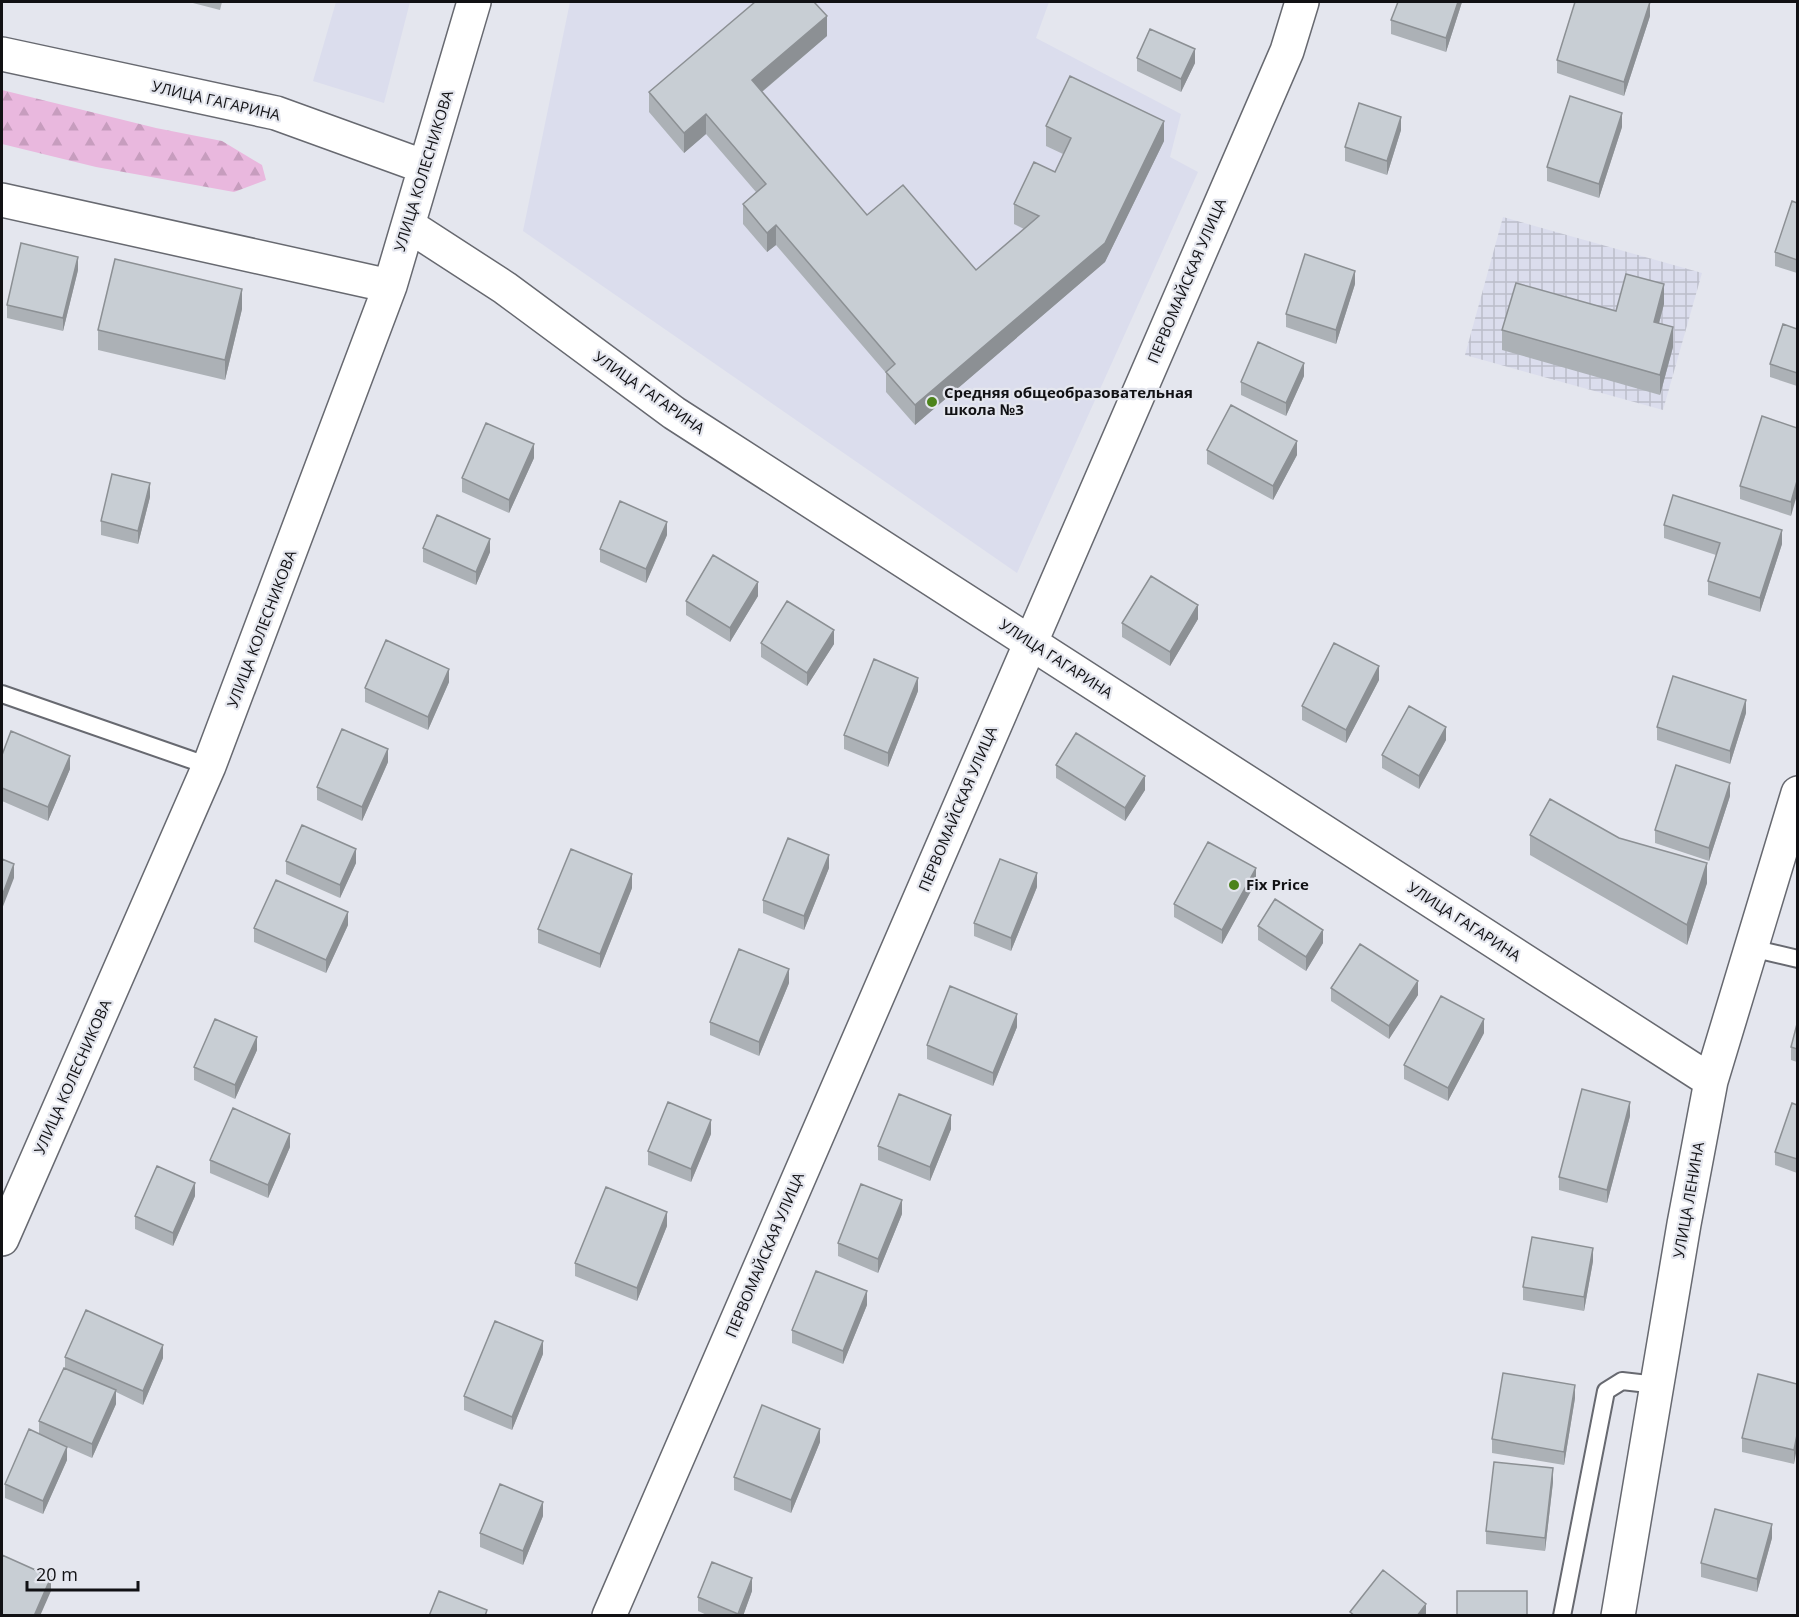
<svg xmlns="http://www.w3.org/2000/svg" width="1799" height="1617" font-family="'Open Sans',sans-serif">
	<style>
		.built { fill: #dbdded }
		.industrial { fill: url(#industrial-grid) }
		.forest { fill: url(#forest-firs) }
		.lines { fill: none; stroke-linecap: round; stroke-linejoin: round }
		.lane-casing { stroke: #676970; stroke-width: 20 }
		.street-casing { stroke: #676970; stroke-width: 36 }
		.secondary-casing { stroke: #676970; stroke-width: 36 }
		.lane { stroke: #fff; stroke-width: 16 }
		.street { stroke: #fff; stroke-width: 33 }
		.secondary { stroke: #fff; stroke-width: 33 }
		.wall { fill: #acb1b6 }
		.shaded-wall { fill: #8c9094 }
		.building { fill: #c8ced4; stroke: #8c9094; stroke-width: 1.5 }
		.poi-dot { fill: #4c831b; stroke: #e4e6ee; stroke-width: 2 }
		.labels { text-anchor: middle; stroke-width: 4.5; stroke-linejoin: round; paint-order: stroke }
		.street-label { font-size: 15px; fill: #111114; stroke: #e4e6ee }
		.poi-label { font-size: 15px; font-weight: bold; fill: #111114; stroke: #e4e6ee; text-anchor: start }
	</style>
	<defs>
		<pattern id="industrial-grid" width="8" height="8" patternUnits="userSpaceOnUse" patternTransform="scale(1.5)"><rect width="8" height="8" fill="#dbdded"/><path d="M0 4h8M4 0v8" fill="none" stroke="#bbbdca"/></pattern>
		<pattern id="forest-firs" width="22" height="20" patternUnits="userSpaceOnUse" patternTransform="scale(1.5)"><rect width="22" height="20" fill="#e9b8de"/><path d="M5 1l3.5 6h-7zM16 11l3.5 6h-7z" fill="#c79dbe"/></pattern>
	</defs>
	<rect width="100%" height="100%" fill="#e4e6ee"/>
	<path class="built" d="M336,2H410L384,103L313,81Z
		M570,2H1049L1036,38L1181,114L1170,157L1198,172L1017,573L523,231Z"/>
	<path class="industrial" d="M1503,217L1702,273L1663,410L1465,355Z"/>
	<path class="forest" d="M2,90L156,128L222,141L262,165L266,180L234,192L96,167L2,144Z"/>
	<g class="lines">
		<g class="lane-casing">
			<path id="lane" d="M2,694L209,766
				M1751,948L1798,959
				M1562,1616L1606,1391L1622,1381L1657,1385"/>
		</g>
		<g class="street-casing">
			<path id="street" d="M609,1616L1287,51L1302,2"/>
		</g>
		<g class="secondary-casing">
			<path id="secondary" d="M2,54L276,113L425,167
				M2,200L390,286
				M408,225L505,288L674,413L1711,1081
				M2,1239L209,766L390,286L474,2
				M1618,1616L1684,1224L1711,1081L1798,793"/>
		</g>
		<use href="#lane" class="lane"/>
		<use href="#street" class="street"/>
		<use href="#secondary" class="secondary"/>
	</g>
	<path class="wall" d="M189,2H222L220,10Z
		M1462,2L1446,52L1391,34V20Z
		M1650,16L1624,96L1557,73V60Z
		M827,36L762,92L867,215L976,270L1024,229L1014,224V204L1055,172L1063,154L1046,146V126L1164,141L1105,262L915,425L886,392V373L776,245L767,252L743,224V204L756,192L706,134L684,153L649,112V92Z
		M1137,58L1195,63L1181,92L1137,71Z
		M1622,127L1599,198L1547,181V167Z
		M1401,130L1387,175L1345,161V147Z
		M1797,203V273L1775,266V252Z
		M78,270L63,331L7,318V305Z
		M1355,284L1336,344L1286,327V314Z
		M1664,304L1659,323L1673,347L1660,395L1502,350V330Z
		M242,309L225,380L98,350V330Z
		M1797,329V386L1770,377V364Z
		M1304,376L1286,416L1241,395V382Z
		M1797,428L1791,516L1740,499V486Z
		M1207,450L1297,455L1273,500L1207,464Z
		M534,458L509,513L462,492V478Z
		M150,497L138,544L101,535V521Z
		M1664,525L1782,544L1760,612L1708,595V581L1716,555L1664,538Z
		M667,535L646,583L600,562V549Z
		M423,548L490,552L476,585L423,562Z
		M758,596L730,642L686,615V601Z
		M1198,619L1170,666L1122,637V623Z
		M761,643L834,644L807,686L761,657Z
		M1379,680L1346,743L1302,720V706Z
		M449,682L428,730L365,702V688Z
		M918,691L888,767L844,749V735Z
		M1746,713L1730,764L1657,740V727Z
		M1446,740L1419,789L1382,768V755Z
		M2,755L70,769L48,821L2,801Z
		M388,762L362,821L317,800V787Z
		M1056,765L1145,790L1125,821L1056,778Z
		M1730,796L1709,861L1655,843V830Z
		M1530,835L1619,838L1707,883L1687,945L1530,855Z
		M286,861L356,863L340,898L286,874Z
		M829,868L804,930L763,913V900Z
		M1256,882L1222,944L1174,917V904Z
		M1037,887L1011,951L974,936V923Z
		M632,888L600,968L538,943V929Z
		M348,925L326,973L254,942V928Z
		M1258,926L1323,943L1306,971L1258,940Z
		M789,983L759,1056L710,1035V1022Z
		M1331,988L1418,995L1389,1039L1331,1001Z
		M1797,1024V1062L1791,1060V1047Z
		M1017,1027L993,1086L927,1059V1045Z
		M1484,1033L1448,1101L1404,1079V1065Z
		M257,1050L235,1099L194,1080V1067Z
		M1797,1105V1173L1775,1165V1152Z
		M1630,1116L1607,1203L1559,1190V1177Z
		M951,1129L930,1181L878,1160V1146Z
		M711,1134L691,1182L648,1165V1151Z
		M290,1147L268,1198L210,1173V1160Z
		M195,1196L173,1246L135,1229V1216Z
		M902,1214L878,1273L838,1256V1243Z
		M667,1226L637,1301L575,1276V1263Z
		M1593,1261L1584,1311L1523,1300V1287Z
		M867,1305L843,1364L792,1343V1330Z
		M543,1354L512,1430L464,1410V1396Z
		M65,1357L163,1358L143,1405L116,1392V1404L92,1458L67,1447V1460L43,1514L5,1498V1484L39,1434V1421L65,1368Z
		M1797,1384L1794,1464L1742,1452V1438Z
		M1575,1398L1564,1465L1492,1453V1439Z
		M820,1442L791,1513L734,1490V1477Z
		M1553,1482L1545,1551L1486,1544V1531Z
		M543,1516L523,1565L480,1547V1533Z
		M1772,1538L1757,1592L1701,1577V1563Z
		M752,1591L743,1616H709L698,1611V1597Z"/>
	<path class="shaded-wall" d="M1458,2H1462L1446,52V38Z
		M1650,2V16L1624,96V82Z
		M827,16V36L752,100V80Z
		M1195,49V63L1181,92V79Z
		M1622,113V127L1599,198V184Z
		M706,114V134L684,153V133Z
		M1401,117V130L1387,175V161Z
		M1164,121V141L1105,262L915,425V405Z
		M776,225V245L767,252V233Z
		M78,257V270L63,331V318Z
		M1355,271V284L1336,344V330Z
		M1664,284V304L1654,342V322Z
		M242,289V309L225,380V360Z
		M1673,327V347L1660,395V375Z
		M1304,363V376L1286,416V403Z
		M1297,441V455L1273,500V486Z
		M534,444V458L509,513V500Z
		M1797,481V495L1791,516V502Z
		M150,483V497L138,544V531Z
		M667,522V535L646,583V569Z
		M1782,530V544L1760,612V598Z
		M490,539V552L476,585V572Z
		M758,582V596L730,642V628Z
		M1198,605V619L1170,666V652Z
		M834,630V644L807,686V673Z
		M1379,666V680L1346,743V730Z
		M449,669V682L428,730V717Z
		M918,678V691L888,767V753Z
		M1746,700V713L1730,764V751Z
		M1446,727V740L1419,789V776Z
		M388,749V762L362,821V807Z
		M70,756V769L48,821V807Z
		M1145,776V790L1125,821V808Z
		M1730,783V796L1709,861V848Z
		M356,849V863L340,898V885Z
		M829,855V868L804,930V916Z
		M1707,863V883L1687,945V925Z
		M14,864V878L2,909V896Z
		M1256,868V882L1222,944V930Z
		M1037,873V887L1011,951V938Z
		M632,874V888L600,968V954Z
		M348,912V925L326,973V960Z
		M1323,930V943L1306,971V957Z
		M789,969V983L759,1056V1042Z
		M1418,981V995L1389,1039V1026Z
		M1017,1014V1027L993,1086V1073Z
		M1484,1019V1033L1448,1101V1088Z
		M257,1037V1050L235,1099V1085Z
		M1630,1102V1116L1607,1203V1190Z
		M951,1115V1129L930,1181V1167Z
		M711,1120V1134L691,1182V1169Z
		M290,1134V1147L268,1198V1185Z
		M195,1183V1196L173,1246V1233Z
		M902,1200V1214L878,1273V1259Z
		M667,1212V1226L637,1301V1288Z
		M1593,1248V1261L1584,1311V1297Z
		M867,1291V1305L843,1364V1351Z
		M543,1341V1354L512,1430V1417Z
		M163,1345V1358L143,1405V1391Z
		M1575,1385V1398L1564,1465V1452Z
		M116,1390V1404L92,1458V1444Z
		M820,1429V1442L791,1513V1500Z
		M1797,1435V1448L1794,1464V1450Z
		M67,1447V1460L43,1514V1501Z
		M1553,1468V1482L1545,1551V1538Z
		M543,1502V1516L523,1565V1551Z
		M1772,1524V1538L1757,1592V1579Z
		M51,1577V1591L40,1616H34Z
		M752,1578V1591L743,1616H738Z
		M1426,1604V1616H1417Z"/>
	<path class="building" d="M755,2H814L827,16L752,80L867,215L903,185L976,270L1039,216L1014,204L1034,162L1055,172L1071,138L1046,126L1070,76L1164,121L1105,243L915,405L886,372L895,364L776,225L767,233L743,204L766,184L706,114L684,133L649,92Z
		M1398,2H1458L1446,38L1391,20Z
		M1575,2H1650L1624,82L1557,60Z
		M1150,29L1195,49L1181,79L1137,58Z
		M1570,96L1622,113L1599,184L1547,167Z
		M1359,103L1401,117L1387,161L1345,147Z
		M1792,201L1797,203V260L1775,252Z
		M21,243L78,257L63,318L7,305Z
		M1305,254L1355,271L1336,330L1286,314Z
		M115,259L242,289L225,360L98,330Z
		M1626,274L1664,284L1654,322L1673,327L1660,375L1502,330L1516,283L1616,311Z
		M1783,324L1797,329V373L1770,364Z
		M1258,342L1304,363L1286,403L1241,382Z
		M1231,405L1297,441L1273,486L1207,450Z
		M1762,416L1797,428V481L1791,502L1740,486Z
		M486,423L534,444L509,500L462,478Z
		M112,474L150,483L138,531L101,521Z
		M1673,495L1782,530L1760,598L1708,581L1720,543L1664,525Z
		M620,501L667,522L646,569L600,549Z
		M437,515L490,539L476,572L423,548Z
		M713,555L758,582L730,628L686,601Z
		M1151,576L1198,605L1170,652L1122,623Z
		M787,601L834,630L807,673L761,643Z
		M386,640L449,669L428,717L365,688Z
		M1334,643L1379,666L1346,730L1302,706Z
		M874,659L918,678L888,753L844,735Z
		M1673,676L1746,700L1730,751L1657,727Z
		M1409,706L1446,727L1419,776L1382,755Z
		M342,729L388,749L362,807L317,787Z
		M11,731L70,756L48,807L2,788V755Z
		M1076,733L1145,776L1125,808L1056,765Z
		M1676,765L1730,783L1709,848L1655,830Z
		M1550,799L1619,838L1707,863L1687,925L1530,835Z
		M302,825L356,849L340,885L286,861Z
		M788,838L829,855L804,916L763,900Z
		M1208,842L1256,868L1222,930L1174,904Z
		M571,849L632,874L600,954L538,929Z
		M2,859L14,864L2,896Z
		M1000,859L1037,873L1011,938L974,923Z
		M276,880L348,912L326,960L254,928Z
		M1275,899L1323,930L1306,957L1258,926Z
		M1360,944L1418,981L1389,1026L1331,988Z
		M739,949L789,969L759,1042L710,1022Z
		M950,986L1017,1014L993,1073L927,1045Z
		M1441,996L1484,1019L1448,1088L1404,1065Z
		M215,1019L257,1037L235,1085L194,1067Z
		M1797,1024V1049L1791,1047Z
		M1582,1089L1630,1102L1607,1190L1559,1177Z
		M899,1094L951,1115L930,1167L878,1146Z
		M668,1102L711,1120L691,1169L648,1151Z
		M1792,1103L1797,1105V1159L1775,1152Z
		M233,1108L290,1134L268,1185L210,1160Z
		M157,1166L195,1183L173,1233L135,1216Z
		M861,1184L902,1200L878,1259L838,1243Z
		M606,1187L667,1212L637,1288L575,1263Z
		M1532,1237L1593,1248L1584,1297L1523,1287Z
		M816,1271L867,1291L843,1351L792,1330Z
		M86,1310L163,1345L143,1391L65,1357Z
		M495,1321L543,1341L512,1417L464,1396Z
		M64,1368L116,1390L92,1444L39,1421Z
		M1503,1373L1575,1385L1564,1452L1492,1439Z
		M1758,1374L1797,1384V1435L1794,1450L1742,1438Z
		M762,1405L820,1429L791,1500L734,1477Z
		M29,1429L67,1447L43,1501L5,1484Z
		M1494,1462L1553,1468L1545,1538L1486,1531Z
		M500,1484L543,1502L523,1551L480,1533Z
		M1715,1509L1772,1524L1757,1579L1701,1563Z
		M2,1555L51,1577L34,1616H2Z
		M712,1562L752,1578L738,1614L698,1597Z
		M1383,1570L1426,1604L1417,1616H1355L1350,1612Z
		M439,1591L487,1610L485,1616H429Z
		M1457,1591H1527V1616H1457Z"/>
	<g class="poi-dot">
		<circle cx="932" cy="402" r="6"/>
		<circle cx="1234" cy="885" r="6"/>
	</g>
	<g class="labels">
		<g class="street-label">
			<text transform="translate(216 101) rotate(13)" y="5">УЛИЦА ГАГАРИНА</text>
			<text transform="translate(424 171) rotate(-73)" y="5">УЛИЦА КОЛЕСНИКОВА</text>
			<text transform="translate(1187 281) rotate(-67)" y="5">ПЕРВОМАЙСКАЯ УЛИЦА</text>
			<text transform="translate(649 393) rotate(35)" y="5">УЛИЦА ГАГАРИНА</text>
			<text transform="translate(262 629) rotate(-69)" y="5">УЛИЦА КОЛЕСНИКОВА</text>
			<text transform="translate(1056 659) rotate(33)" y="5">УЛИЦА ГАГАРИНА</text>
			<text transform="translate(958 809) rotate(-67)" y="5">ПЕРВОМАЙСКАЯ УЛИЦА</text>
			<text transform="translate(1464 922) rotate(33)" y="5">УЛИЦА ГАГАРИНА</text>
			<text transform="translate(73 1077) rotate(-66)" y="5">УЛИЦА КОЛЕСНИКОВА</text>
			<text transform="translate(1689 1200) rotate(-80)" y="5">УЛИЦА ЛЕНИНА</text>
			<text transform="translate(765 1255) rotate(-67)" y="5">ПЕРВОМАЙСКАЯ УЛИЦА</text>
		</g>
		<g class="poi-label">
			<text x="944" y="398">Средняя общеобразовательная<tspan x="944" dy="17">школа №3</tspan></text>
			<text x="1246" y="890">Fix Price</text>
		</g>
	</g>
	<rect width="1799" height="1617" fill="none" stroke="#111114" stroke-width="6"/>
	<path d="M27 1581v9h111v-9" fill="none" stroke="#111114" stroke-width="3"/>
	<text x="36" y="1581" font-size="18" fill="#111114" stroke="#e4e6ee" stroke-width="4.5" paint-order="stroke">20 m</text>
</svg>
